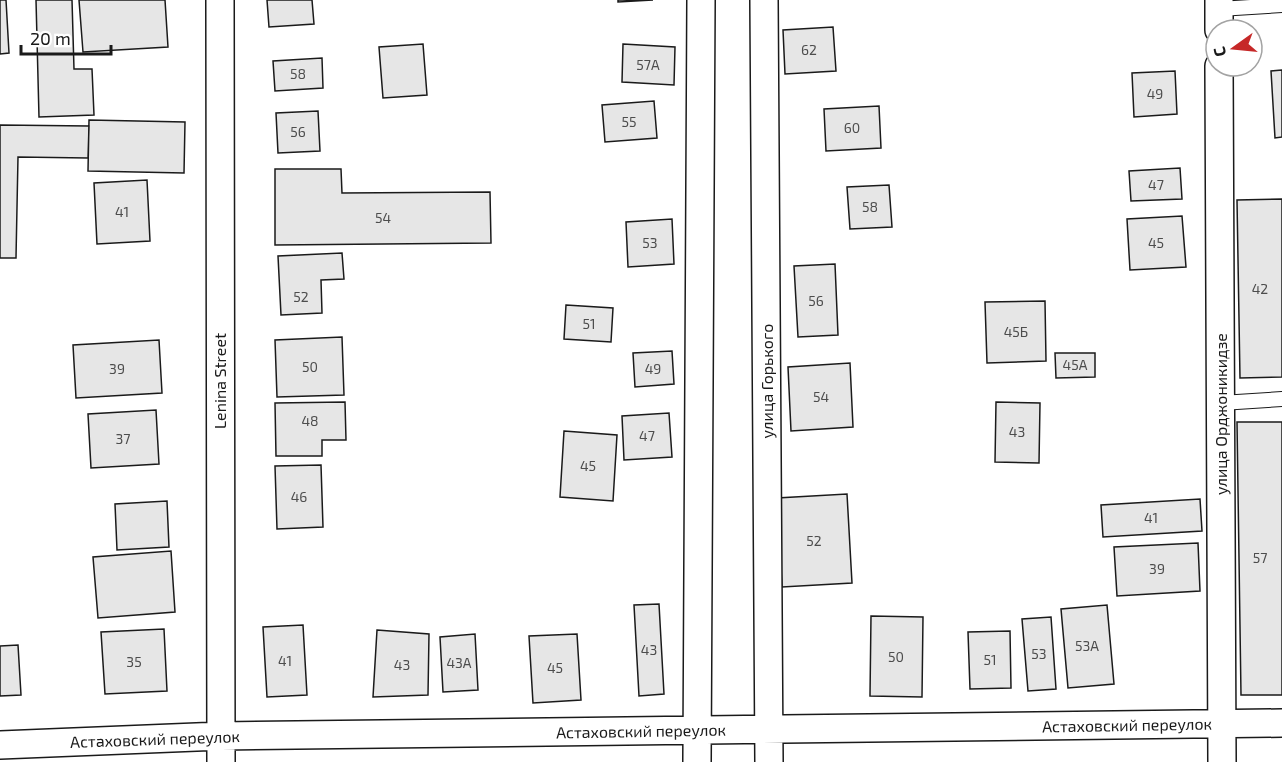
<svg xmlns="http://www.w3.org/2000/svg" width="1282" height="762" font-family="'Exo 2',sans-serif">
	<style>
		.building { fill: #e6e6e6; stroke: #1a1a1a; stroke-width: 1.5 }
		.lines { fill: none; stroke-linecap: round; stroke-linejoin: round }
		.lane-casing { stroke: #1a1a1a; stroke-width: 16 }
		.street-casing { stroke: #1a1a1a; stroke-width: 30 }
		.lane { stroke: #fff; stroke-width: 14 }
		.street { stroke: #fff; stroke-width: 27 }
		.labels { text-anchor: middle; stroke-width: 4.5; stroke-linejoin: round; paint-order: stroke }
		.number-label { font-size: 14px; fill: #4d4d4d }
		.street-label { font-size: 16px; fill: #1a1a1a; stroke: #fff }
	</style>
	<rect width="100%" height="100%" fill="#fff"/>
	<path class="building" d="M0,0H6L9,53L0,54Z
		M36,0H72L74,69H92L94,115L39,117Z
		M79,0H165L168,47L83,52Z
		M267,0H312L314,24L269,27Z
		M618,0H653L618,2Z
		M833,27L836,71L785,74L783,30Z
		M423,44L427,95L383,98L379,47Z
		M623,44L675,47L674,85L622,82Z
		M322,58L323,88L275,91L273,61Z
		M1282,70V137L1275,138L1271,71Z
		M1175,71L1177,114L1134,117L1132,73Z
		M654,101L657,138L605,142L602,105Z
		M879,106L881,148L826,151L824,109Z
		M318,111L320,151L278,153L276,113Z
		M89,120L185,122L184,173L88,171Z
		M0,125L89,126L88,158L18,157L16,258H0Z
		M1180,168L1182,199L1131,201L1129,171Z
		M275,169H341L342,193L490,192L491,243L275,245Z
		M147,180L150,241L97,244L94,183Z
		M889,185L892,227L850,229L847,187Z
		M1282,199V377L1240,378L1237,200Z
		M1182,216L1186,267L1130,270L1127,219Z
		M672,219L674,264L628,267L626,222Z
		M342,253L344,279L321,280L322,313L281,315L278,256Z
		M835,264L838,335L798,337L794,266Z
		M1045,301L1046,361L987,363L985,302Z
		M566,305L613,308L611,342L564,339Z
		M342,337L344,395L277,397L275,340Z
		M159,340L162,393L76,398L73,345Z
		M672,351L674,384L635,387L633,353Z
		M1055,353H1095V377L1056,378Z
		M850,363L853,427L791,431L788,367Z
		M345,402L346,440H322V456H276L275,403Z
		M996,402L1040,403L1039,463L995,462Z
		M156,410L159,464L91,468L88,414Z
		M669,413L672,457L624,460L622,416Z
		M1237,422H1282V695H1241Z
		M564,431L617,435L613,501L560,497Z
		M321,465L323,527L277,529L275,466Z
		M847,494L852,583L782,587L777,498Z
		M1200,499L1202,531L1103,537L1101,505Z
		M167,501L169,547L117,550L115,504Z
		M1198,543L1200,591L1117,596L1114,547Z
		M171,551L175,612L98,618L93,557Z
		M659,604L664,694L639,696L634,605Z
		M1107,605L1114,684L1068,688L1061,609Z
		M871,616L923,617L922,697L870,696Z
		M1051,617L1056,689L1028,691L1022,619Z
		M303,625L307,695L267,697L263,627Z
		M164,629L167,691L105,694L101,632Z
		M377,630L429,634L428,695L373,697Z
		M1010,631L1011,688L970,689L968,632Z
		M475,634L478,690L443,692L440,637Z
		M577,634L581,700L533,703L529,636Z
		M18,645L21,695L0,696V646Z"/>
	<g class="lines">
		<g class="lane-casing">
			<path id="lane" d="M1219,9L1282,5
				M1221,403L1282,399"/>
		</g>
		<g class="street-casing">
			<path id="street" d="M220,0L221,762
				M764,0L769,762
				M1219,0V30
				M1219,66L1222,762
				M0,745L221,736L1282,723
				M697,762L701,0"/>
		</g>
		<use href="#lane" class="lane"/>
		<use href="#street" class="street"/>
	</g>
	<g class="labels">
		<g class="number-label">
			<text x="809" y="55">62</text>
			<text x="648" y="70">57А</text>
			<text x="298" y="79">58</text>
			<text x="1155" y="99">49</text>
			<text x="629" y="127">55</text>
			<text x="852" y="133">60</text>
			<text x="298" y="137">56</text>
			<text x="1156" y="190">47</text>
			<text x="870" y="212">58</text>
			<text x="122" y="217">41</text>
			<text x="383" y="223">54</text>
			<text x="650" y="248">53</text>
			<text x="1156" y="248">45</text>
			<text x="1260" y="294">42</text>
			<text x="301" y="302">52</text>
			<text x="816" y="306">56</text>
			<text x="589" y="329">51</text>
			<text x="1016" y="337">45Б</text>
			<text x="1075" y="370">45А</text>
			<text x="310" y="372">50</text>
			<text x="117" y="374">39</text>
			<text x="653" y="374">49</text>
			<text x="821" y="402">54</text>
			<text x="310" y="426">48</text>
			<text x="1017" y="437">43</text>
			<text x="647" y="441">47</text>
			<text x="123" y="444">37</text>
			<text x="588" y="471">45</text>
			<text x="299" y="502">46</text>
			<text x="1151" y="523">41</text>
			<text x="814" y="546">52</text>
			<text x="1260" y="563">57</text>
			<text x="1157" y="574">39</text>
			<text x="1087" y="651">53А</text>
			<text x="649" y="655">43</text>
			<text x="1039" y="659">53</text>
			<text x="896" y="662">50</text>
			<text x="990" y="665">51</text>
			<text x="285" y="666">41</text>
			<text x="134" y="667">35</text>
			<text x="459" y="668">43А</text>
			<text x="402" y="670">43</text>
			<text x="555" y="673">45</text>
		</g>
		<g class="street-label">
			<text transform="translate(220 381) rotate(-90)" y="6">Lenina Street</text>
			<text transform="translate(767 381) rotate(-90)" y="6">улица Горького</text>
			<text transform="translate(1221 414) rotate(-90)" y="6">улица Орджоникидзе</text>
			<text transform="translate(1127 725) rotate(-1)" y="6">Астаховский переулок</text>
			<text transform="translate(641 731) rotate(-1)" y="6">Астаховский переулок</text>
			<text transform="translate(155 739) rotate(-2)" y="6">Астаховский переулок</text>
		</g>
	</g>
	<g transform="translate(1234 48) rotate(255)"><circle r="28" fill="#ffffff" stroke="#a3a3a3" stroke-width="1.5"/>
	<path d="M0-4.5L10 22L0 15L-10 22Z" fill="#c62828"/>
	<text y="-9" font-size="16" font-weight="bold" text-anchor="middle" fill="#1a1a1a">С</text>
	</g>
	<path d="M21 45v9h90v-9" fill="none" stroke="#1a1a1a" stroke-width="3"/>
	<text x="30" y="45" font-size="18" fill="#1a1a1a" stroke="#ffffff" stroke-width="4.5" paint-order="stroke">20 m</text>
</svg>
